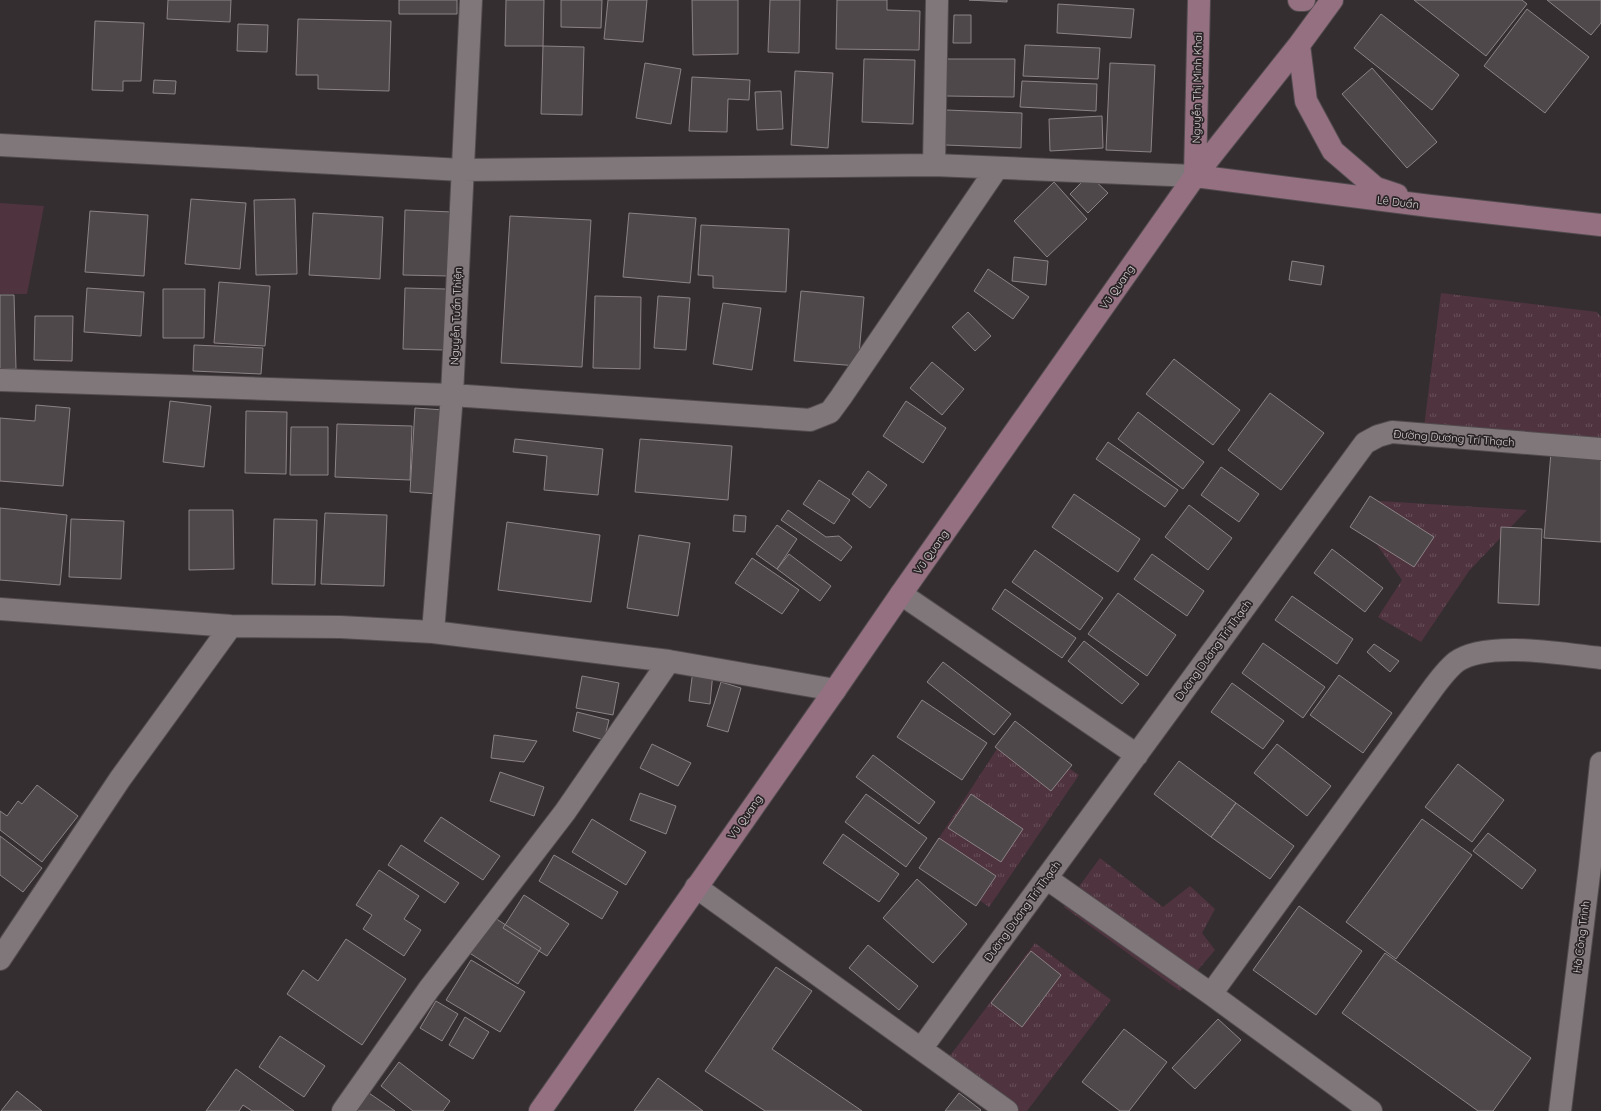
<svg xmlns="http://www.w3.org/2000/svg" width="1601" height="1111" font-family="Quicksand,sans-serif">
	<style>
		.grass { fill: url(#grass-tufts) }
		.green { fill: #4f333f }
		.building { fill: #4f484b; stroke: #8b8386 }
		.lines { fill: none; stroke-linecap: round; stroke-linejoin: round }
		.street-casing { stroke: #524b4e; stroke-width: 24 }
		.secondary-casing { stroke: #524b4e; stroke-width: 24 }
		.street { stroke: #7f777a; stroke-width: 22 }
		.secondary { stroke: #947081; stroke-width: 22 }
		.labels { text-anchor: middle; stroke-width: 3.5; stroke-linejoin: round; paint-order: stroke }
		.street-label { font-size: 11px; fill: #dad5d7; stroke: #2b2427 }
	</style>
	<defs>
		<pattern id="grass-tufts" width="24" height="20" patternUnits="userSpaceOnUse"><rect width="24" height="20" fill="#4f333f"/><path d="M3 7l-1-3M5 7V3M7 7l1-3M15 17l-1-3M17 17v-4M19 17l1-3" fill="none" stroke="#68505a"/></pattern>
	</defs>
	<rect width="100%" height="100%" fill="#352e31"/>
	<path class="grass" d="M1441,293L1597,312L1601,317V440L1424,427Z
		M1379,501L1527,510L1469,571L1421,642L1378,617L1402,580L1358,518Z
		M1010,729L1079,775L989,907L924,861Z
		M1100,858L1163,907L1190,886L1215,909L1202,933L1215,950L1180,991L1064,907Z
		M1035,943L1111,1000L1027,1111H1004L943,1065Z"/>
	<path class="green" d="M0,203L44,206L27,294H0Z"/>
	<path class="building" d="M168,0H231L230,22L167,19Z
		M399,0H457V14H399Z
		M506,0H544L543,46H505Z
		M561,0H602L601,28L561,27Z
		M608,0H647L643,42L604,39Z
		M692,0H738V54L693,55Z
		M770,0H800L799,53L768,52Z
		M837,0H887V10L920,11L919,50L836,49Z
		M969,0H1007V2Z
		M1414,0H1522L1527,4L1486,56Z
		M1547,0H1601V23L1591,35Z
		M1058,4L1134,9L1131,38L1057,33Z
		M1527,9L1589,57L1545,113L1484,66Z
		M1381,14L1459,75L1432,110L1354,48Z
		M954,15H971V43H953Z
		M298,19L391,21L389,91L318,89V75H296Z
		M95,21L144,23L141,81H123V91L92,90Z
		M238,24L268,25L267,52L237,51Z
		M1025,45L1100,48L1098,79L1023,76Z
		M543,46L584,47L582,115L541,114Z
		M864,59L915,60L913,124L862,122Z
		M946,59H1015L1014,97L946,96Z
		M645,63L681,69L671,124L636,118Z
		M1110,63L1155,65L1151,152L1106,150Z
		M1372,68L1437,142L1407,168L1342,94Z
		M795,71L833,73L828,148L791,145Z
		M692,77L750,80L749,100L728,99L727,132L689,131Z
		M154,80L176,81L175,94L153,93Z
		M1022,81L1097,84L1096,111L1020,107Z
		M781,91L783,129L757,130L755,92Z
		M946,110L1022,113L1021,148L945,145Z
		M1102,116L1103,148L1050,151L1049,119Z
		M1089,175L1108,193L1088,213L1070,194Z
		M1054,182L1087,219L1047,257L1014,221Z
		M191,199L246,203L240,269L185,264Z
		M295,199L297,274L256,275L254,200Z
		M405,210L452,212L449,276L403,275Z
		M90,211L148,215L144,276L85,272Z
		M313,213L383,217L380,279L309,275Z
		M629,213L696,218L690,283L623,277Z
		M510,216L591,220L582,367L501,363Z
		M701,225L789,229L786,292L713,288V276L698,275Z
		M1014,257L1048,261L1046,285L1012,281Z
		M1292,261L1324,266L1321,285L1289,280Z
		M988,269L1029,297L1013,319L974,291Z
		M219,282L270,286L265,346L214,343Z
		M87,288L144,292L141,336L84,332Z
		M405,288L446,289L444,350L403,349Z
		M163,289H205L204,338H163Z
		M801,291L864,297L858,366L794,361Z
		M0,295H14L16,369H0Z
		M595,296L641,297L640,369L593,368Z
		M658,296L690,298L686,350L654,348Z
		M723,303L761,308L752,370L713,364Z
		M968,312L991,336L975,351L952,327Z
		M35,316H73L72,361L34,360Z
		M194,345L263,348L261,374L193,371Z
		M1174,359L1240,410L1213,445L1146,394Z
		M932,362L964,389L942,415L910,388Z
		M1270,393L1324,433L1281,490L1228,450Z
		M170,401L211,406L204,467L163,462Z
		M906,401L946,428L923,463L883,436Z
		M36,405L70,408L63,486L0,481V418L35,421Z
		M415,408L444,410L439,494L410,492Z
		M246,411L287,412L286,474L245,473Z
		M1138,412L1204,462L1183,489L1118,439Z
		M337,424L412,426L410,480L335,477Z
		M291,427H328V475H290Z
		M515,439L603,449L598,495L544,490L547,456L513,452Z
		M640,439L732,446L728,500L635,492Z
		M1108,442L1178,490L1165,507L1096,459Z
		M1551,452L1601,456V542L1544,538Z
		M1221,467L1259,494L1239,522L1201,495Z
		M868,471L887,485L870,508L852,494Z
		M819,480L850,500L834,524L803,504Z
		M1074,494L1140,539L1118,572L1052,527Z
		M1370,496L1434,537L1414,567L1350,527Z
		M1189,505L1232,538L1208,570L1165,537Z
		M0,508L67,515L60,585L0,580Z
		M189,510H233L234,569L189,570Z
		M788,510L826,537L839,536L852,547L841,561L781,520Z
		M325,513L387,515L384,586L321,584Z
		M734,515L746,516L745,532L733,531Z
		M71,519L124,521L121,579L69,577Z
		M274,519L317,520L315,585L272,584Z
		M507,522L600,535L591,602L498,590Z
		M777,525L797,539L777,569L756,554Z
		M1501,527L1542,529L1539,605L1498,603Z
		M639,535L690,543L678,616L627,608Z
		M1332,549L1383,588L1365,612L1314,573Z
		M1035,550L1103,598L1080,630L1012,582Z
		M789,554L831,586L820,601L777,569Z
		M1152,554L1204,591L1187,616L1134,579Z
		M752,558L799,590L782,614L735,583Z
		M1005,589L1076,638L1062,658L992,609Z
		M1118,593L1176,635L1147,676L1088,634Z
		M1292,596L1353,639L1337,664L1275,620Z
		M1084,641L1139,684L1122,704L1068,661Z
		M1263,643L1325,687L1303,718L1242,673Z
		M1374,644L1399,661L1390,672L1367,652Z
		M943,662L1011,714L994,735L927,682Z
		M693,670L713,672L710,704L689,701Z
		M1339,675L1392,713L1363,753L1310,715Z
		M582,676L619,683L613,715L576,708Z
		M721,682L741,688L728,732L707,726Z
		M1232,683L1284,721L1263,749L1211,712Z
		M922,700L987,743L962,780L897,737Z
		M577,712L609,720L604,740L573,731Z
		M1015,721L1072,765L1051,791L995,747Z
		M494,735L537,741L524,762L491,758Z
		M652,744L691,763L678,786L640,768Z
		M1277,744L1331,786L1307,816L1254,773Z
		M873,755L935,802L919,824L856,777Z
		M1179,761L1236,803L1211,837L1154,794Z
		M1458,764L1504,800L1472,842L1425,807Z
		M500,772L544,787L534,816L490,801Z
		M37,785L78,816L42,862L0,830V811L7,816L18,801L22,804Z
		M640,793L676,806L666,834L630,820Z
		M866,794L927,838L906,867L845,822Z
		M971,794L1023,829L1001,862L948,828Z
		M1236,803L1294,846L1270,879L1211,837Z
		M441,817L500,856L483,880L424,841Z
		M592,819L646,852L626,885L572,852Z
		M1422,819L1472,855L1396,959L1346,922Z
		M1488,833L1536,870L1522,889L1473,851Z
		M843,834L899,874L879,902L823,863Z
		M0,836L42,868L23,892L0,875Z
		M939,838L996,876L976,906L919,868Z
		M401,845L459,883L445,903L388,865Z
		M554,855L618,892L602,919L539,881Z
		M379,870L419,896L404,919L421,930L404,956L363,929L372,915L356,905Z
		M917,879L967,924L933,963L883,918Z
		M524,895L569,924L547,956L503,928Z
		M1299,906L1362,951L1316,1015L1253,970Z
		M492,916L541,948L518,984L468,952Z
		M346,939L406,979L362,1045L287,994L303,970L318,981Z
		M868,945L918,986L899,1010L849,968Z
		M1031,951L1061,975L1022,1027L991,1003Z
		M1385,953L1531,1058L1493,1111H1478L1342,1013Z
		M471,960L525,992L500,1032L446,1000Z
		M776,967L812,991L772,1049L862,1111H765L705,1071Z
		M436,1001L458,1014L442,1041L420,1028Z
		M465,1017L489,1032L473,1059L449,1045Z
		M1218,1019L1241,1040L1195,1089L1172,1068Z
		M1124,1029L1167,1062L1129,1111H1120L1082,1082Z
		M280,1036L325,1066L304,1097L259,1067Z
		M399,1062L450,1101L443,1111H413L381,1086Z
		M236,1069L294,1111H252L243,1105L239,1111H206Z
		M658,1078L703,1111H634Z
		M17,1091L42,1111H1Z
		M366,1091L395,1111H352Z
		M959,1093L981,1110L980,1111H945Z"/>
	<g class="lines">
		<g class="street-casing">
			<path id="street" d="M0,145L462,170L934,165L1195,176
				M934,165L937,0
				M0,380L452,395L810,420L830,412L841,397L997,168
				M901,594L1137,755
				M0,609L231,626L340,627L433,632L669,661L835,690
				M433,632L452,395L471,0
				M1046,878L1211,994L1371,1111
				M696,887L1007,1111
				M0,959L120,779L231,626
				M1211,994L1428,695C1436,684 1445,671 1456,662C1486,640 1564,654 1601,658
				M921,1049L1365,443L1378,436L1392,432L1601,449
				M343,1111L429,989L565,812L669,661
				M1560,1111L1590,866L1601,763"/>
		</g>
		<g class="secondary-casing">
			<path id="secondary" d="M1299,0H1304
				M1299,45L1306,101L1333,151L1376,188L1397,195
				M1195,176L1430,206L1601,225
				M1195,176L1199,0
				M540,1111L835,690L901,594L1195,176L1299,45L1332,0"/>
		</g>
		<use href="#street" class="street"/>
		<use href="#secondary" class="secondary"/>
	</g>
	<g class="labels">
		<g class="street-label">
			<text transform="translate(1197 88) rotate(-89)" y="4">Nguyễn Thị Minh Khai</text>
			<text transform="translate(1398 202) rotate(7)" y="4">Lê Duẩn</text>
			<text transform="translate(1117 287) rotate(-55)" y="4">Vũ Quang</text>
			<text transform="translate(456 316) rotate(-88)" y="4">Nguyễn Tuấn Thiện</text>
			<text transform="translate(1454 438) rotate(4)" y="4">Đường Dương Trí Thạch</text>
			<text transform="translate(931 552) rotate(-55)" y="4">Vũ Quang</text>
			<text transform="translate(1213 650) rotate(-54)" y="4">Đường Dương Trí Thạch</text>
			<text transform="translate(745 817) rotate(-55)" y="4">Vũ Quang</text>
			<text transform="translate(1022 911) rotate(-54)" y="4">Đường Dương Trí Thạch</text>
			<text transform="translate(1581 937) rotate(-83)" y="4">Hà Công Trình</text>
		</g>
	</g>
</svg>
